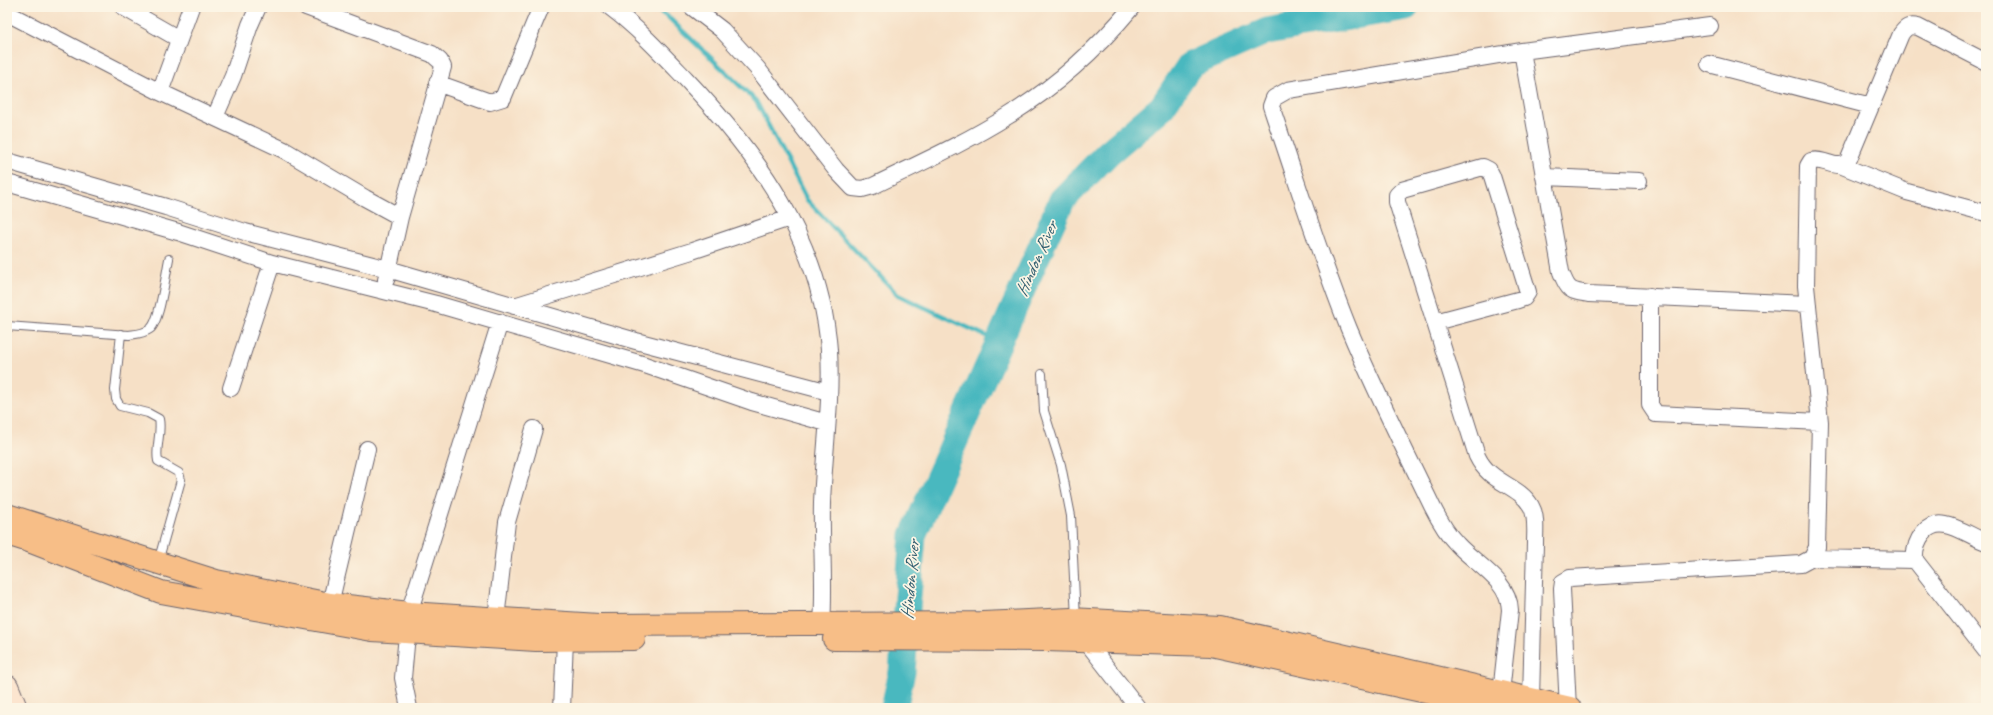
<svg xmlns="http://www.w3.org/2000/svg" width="1993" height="715" font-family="Caveat,sans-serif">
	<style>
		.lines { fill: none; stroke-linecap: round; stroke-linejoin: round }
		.stream { stroke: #49b8bf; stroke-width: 4.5 }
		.river { stroke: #49b8bf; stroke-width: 27 }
		.lane-casing { stroke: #6c646c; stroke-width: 10 }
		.street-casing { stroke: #6c646c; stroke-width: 18 }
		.secondary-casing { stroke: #6c646c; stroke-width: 24 }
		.primary-casing { stroke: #6c646c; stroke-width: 24 }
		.lane { stroke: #fff; stroke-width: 8 }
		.street { stroke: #fff; stroke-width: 16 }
		.secondary { stroke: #fce5cf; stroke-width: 22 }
		.primary { stroke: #f7be87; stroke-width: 22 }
		.labels { text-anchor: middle; stroke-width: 3.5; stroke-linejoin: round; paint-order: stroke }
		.water-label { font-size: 18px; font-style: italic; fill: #325e70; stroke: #fcf5e5 }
	</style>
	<rect width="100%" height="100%" fill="#fcf5e5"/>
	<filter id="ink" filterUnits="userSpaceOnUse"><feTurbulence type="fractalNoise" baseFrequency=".025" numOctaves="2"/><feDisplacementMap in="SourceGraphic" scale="8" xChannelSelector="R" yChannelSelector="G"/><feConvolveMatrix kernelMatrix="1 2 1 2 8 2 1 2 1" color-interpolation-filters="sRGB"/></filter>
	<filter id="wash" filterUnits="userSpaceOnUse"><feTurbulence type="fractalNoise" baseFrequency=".012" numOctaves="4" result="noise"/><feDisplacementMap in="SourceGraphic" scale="16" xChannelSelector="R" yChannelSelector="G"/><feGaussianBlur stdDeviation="0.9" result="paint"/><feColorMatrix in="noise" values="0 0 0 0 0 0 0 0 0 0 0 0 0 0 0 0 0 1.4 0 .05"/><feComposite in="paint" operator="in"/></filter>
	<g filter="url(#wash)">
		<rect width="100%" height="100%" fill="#f6e0c6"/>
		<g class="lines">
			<path class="stream" d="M652,7L668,17L756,101L807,200L898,295L999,342"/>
			<path class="river" d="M894,708L902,672L913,535L1062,200L1108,153L1162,107L1190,65L1267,31L1406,7"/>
		</g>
	</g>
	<g filter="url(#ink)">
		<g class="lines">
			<g class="lane-casing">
				<path id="lane" d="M7,326L129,335C136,334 143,334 150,329C160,322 166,273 169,259
					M121,334L115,390L116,399L120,406L148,413L159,419C162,433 155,447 158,461L179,473L181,480L158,562
					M1042,374L1044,411L1061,465L1071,516L1076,619"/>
			</g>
			<g class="street-casing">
				<path id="street" d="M123,7L179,39
					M610,7C638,28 662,54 686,79C758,155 821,241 829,350C832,400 824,452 822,503C821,543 825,583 822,624
					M692,7L722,30L757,68L836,170L853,188L862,189L873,186C918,164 965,143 1008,116C1055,87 1097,49 1132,7
					M7,13L160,92L284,150L365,198L400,217L443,67L440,61L432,54L306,7
					M1522,51L1561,272C1568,291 1570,291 1589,294L1808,304
					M1709,64L1871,106
					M437,83L490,102L503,98L541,7
					M160,92L191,7
					M215,117L233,76L250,25L258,7
					M7,161L166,207L245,232L388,269L636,341L829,392
					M1840,165L1907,192L1986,213
					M1545,177L1639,181
					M7,183L178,232L272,263L436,304L645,365L752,402L827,423
					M386,280L400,217
					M1650,296V405L1656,414L1820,422
					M514,306L692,251L790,218
					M1435,322L1518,300L1524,298L1528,292L1492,176L1489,170L1483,167L1402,190L1397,195V202L1477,456C1490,484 1518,484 1531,506C1537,516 1535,532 1535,543L1531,699
					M231,388L272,263
					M1986,542C1966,535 1941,512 1923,533C1917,541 1914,550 1915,560L1986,651
					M1812,558L1915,560
					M330,604L367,449
					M496,619L507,522L534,429
					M1082,636L1138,708
					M1501,693L1510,610C1509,580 1475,564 1457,544C1446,533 1439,520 1432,506C1404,448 1374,389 1349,329C1321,260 1299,188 1275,118L1271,106L1274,98L1288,90L1522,51L1710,26
					M409,708L403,678L409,613L500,322
					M562,708L565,641
					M1568,708L1562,589L1563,582L1570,578L1801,564L1812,558L1817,547L1820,422L1806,286L1808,166L1811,161C1824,157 1837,172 1848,161L1901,34C1906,27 1909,25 1918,27L1986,62"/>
			</g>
			<g class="secondary-casing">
				<path id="secondary" d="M7,686L16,708"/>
			</g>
			<g class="primary-casing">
				<path id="primary" d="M7,515L216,581L330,604L409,613L599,625L982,623L1071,619L1220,627L1570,708
					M7,534L29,541L161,592L372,630L536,640L634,639
					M834,639L1045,640L1211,645L1499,708"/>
			</g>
			<use href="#lane" class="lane"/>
			<use href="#street" class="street"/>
			<use href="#secondary" class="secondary"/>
			<use href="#primary" class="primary"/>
		</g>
	</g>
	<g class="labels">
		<g class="water-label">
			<text transform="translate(1036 259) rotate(-66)" y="6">Hindon River</text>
			<text transform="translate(910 580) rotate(-85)" y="6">Hindon River</text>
		</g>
	</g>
	<rect width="1993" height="715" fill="none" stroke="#fcf5e5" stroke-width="24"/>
</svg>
